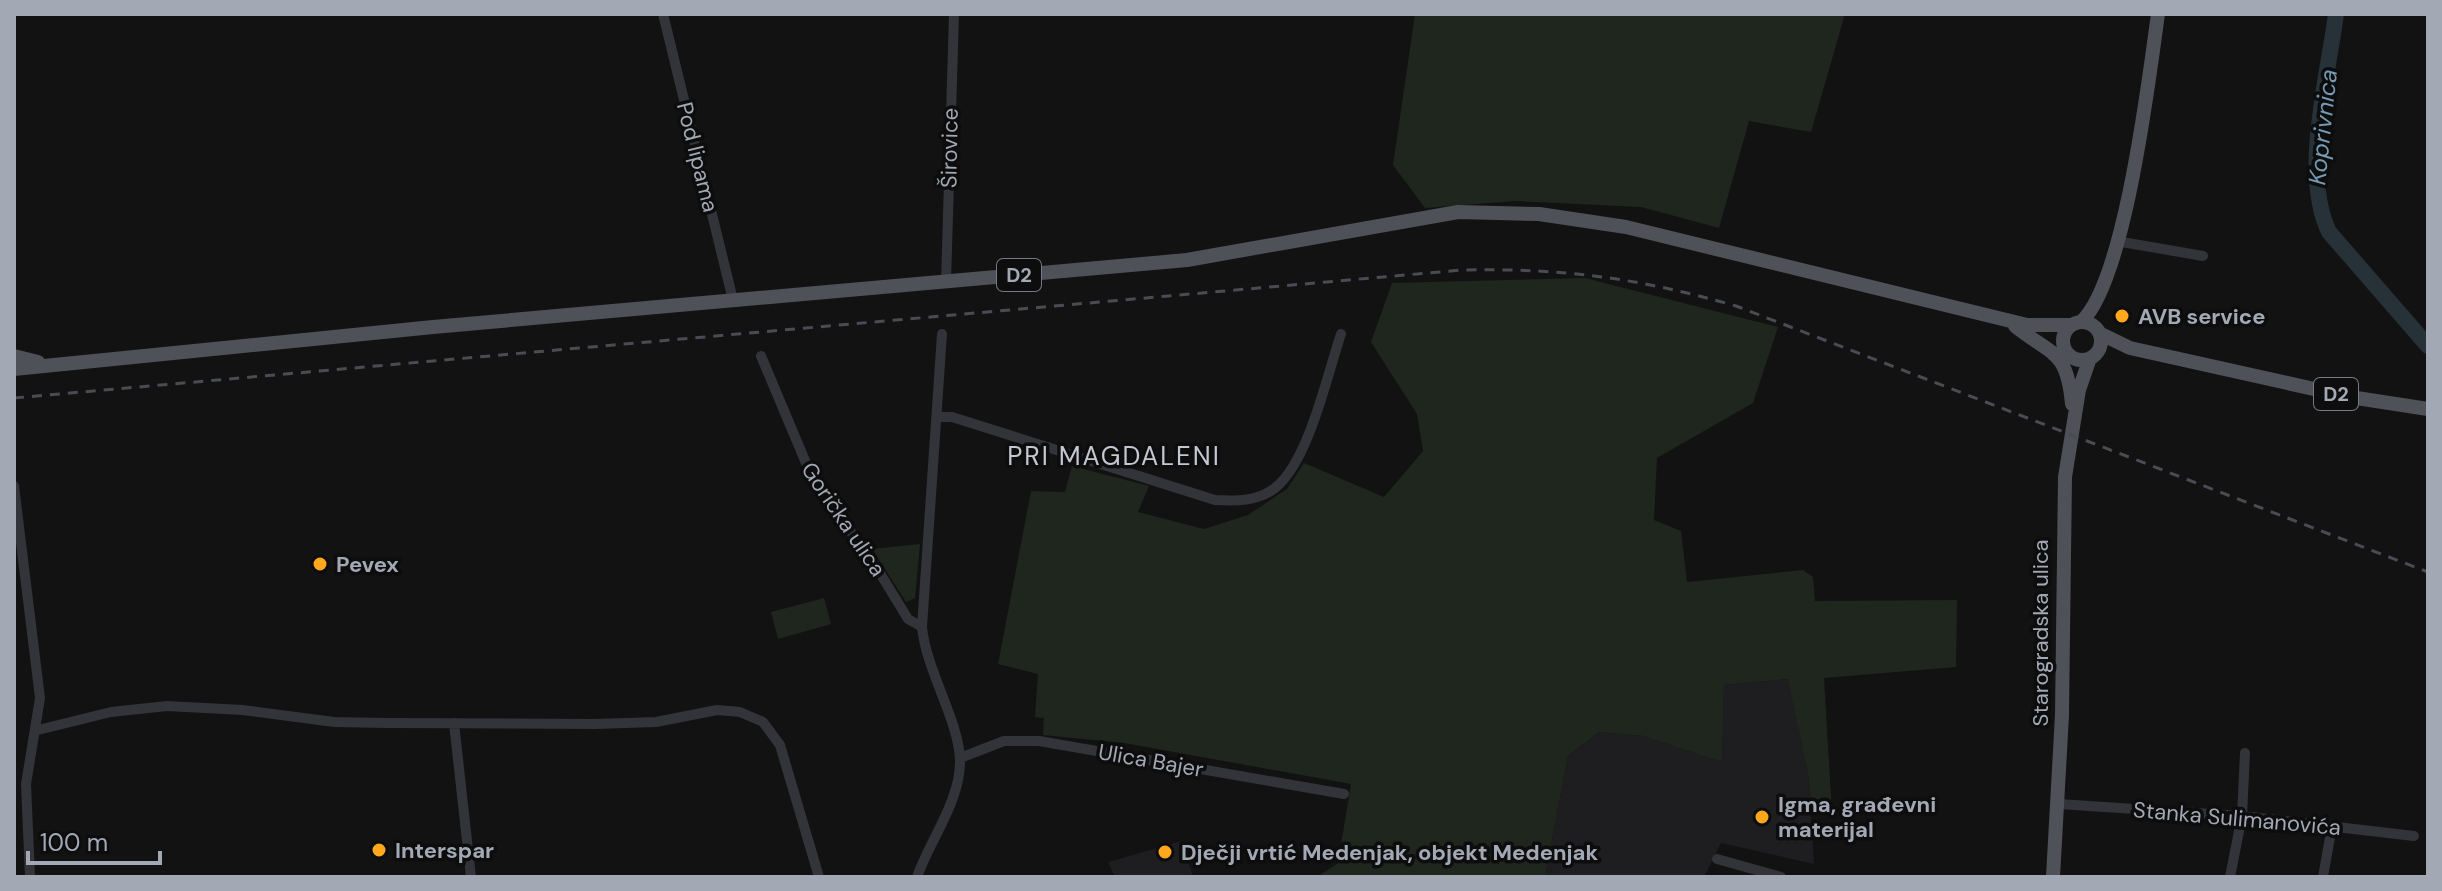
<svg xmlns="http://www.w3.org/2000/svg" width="2442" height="891" font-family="'DM Sans',sans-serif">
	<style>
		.built { fill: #1e1e20 }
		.green { fill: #1e261e }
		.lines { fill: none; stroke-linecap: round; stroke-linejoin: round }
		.river { stroke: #273138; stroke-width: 16 }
		.minor { stroke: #323439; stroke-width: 10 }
		.major { stroke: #4e5158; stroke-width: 14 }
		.rail { stroke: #494c52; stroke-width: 3; stroke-dasharray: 10 8; stroke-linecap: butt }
		.poi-dot { fill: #ffa81e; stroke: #0d0d0e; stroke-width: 3 }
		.labels { text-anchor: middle; stroke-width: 7; stroke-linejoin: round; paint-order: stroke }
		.shield { fill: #0d0d0e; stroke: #757a83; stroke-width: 2 }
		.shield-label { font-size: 20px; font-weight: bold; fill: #a2a9b5 }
		.street-label { font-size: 22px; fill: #a2a9b5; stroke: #0d0d0e }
		.poi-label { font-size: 22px; font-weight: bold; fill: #a2a9b5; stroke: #0d0d0e; text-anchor: start }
		.water-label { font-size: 24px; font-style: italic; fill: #759ab4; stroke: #0d0d0e }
		.quarter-label { font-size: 26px; letter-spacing: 2px; fill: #c3c7d1; stroke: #0d0d0e }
	</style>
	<rect width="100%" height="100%" fill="#121213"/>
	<path class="built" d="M1789,679L1808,774L1814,864L1721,843L1704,877H1545L1568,756L1599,732L1644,736L1722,762L1724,685Z
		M1182,841L1193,877H1115L1108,862Z"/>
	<path class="green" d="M1415,14H1845L1811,132L1749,121L1719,228L1641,207L1516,201L1425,208L1393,165Z
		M1585,278L1778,327L1753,403L1657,458L1654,520L1681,531L1687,582L1803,570L1813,577L1815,601L1957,600L1956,667L1824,678L1832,813L1811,812L1808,774L1788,679L1724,685L1722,762L1644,736L1599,732L1568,756L1545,877H1317L1338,863L1351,784L1124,743L1043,735L1044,718L1035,717L1038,674L998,664L1031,491L1065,492L1072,466L1149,486L1138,512L1204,529L1248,515L1287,489L1304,463L1384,497L1423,451L1417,414L1371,342L1392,283Z
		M920,544L915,598L906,602L872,549Z
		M824,598L831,624L778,639L771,612Z"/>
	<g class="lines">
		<path class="river" d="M2336,14C2328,77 2301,174 2329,232L2428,346"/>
		<path class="minor" d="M663,14L733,300
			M2116,241L2203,256
			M946,282L954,14
			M761,356L814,482L875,565L908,619L922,627
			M939,417H952L1215,500C1236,501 1257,502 1275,488C1309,461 1327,375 1341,334
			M14,486L40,698L26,784L30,877
			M454,723L471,877
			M38,730L111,712L167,706L243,710L334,722L388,723L595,724L656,722L717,710L740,712L763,722L780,745L819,877
			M960,758L1004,741H1039L1344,794
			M2059,804L2242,816L2414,836
			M1717,859L1781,877
			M917,877C930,840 961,800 960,760C959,721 926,670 922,627L942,334
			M2230,877L2242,816L2245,753
			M2323,877L2332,826"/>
		<path class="major" d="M2081,322C2125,282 2149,78 2158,14
			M2063 341a19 19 0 1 1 38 0a19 19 0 1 1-38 0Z
			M2015,326C2051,355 2067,349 2072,404
			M2099,333L2130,348L2350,397L2428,409
			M14,356L38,362
			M14,369L433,327L1187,260L1458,212L1539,214L1626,227L2027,325H2072
			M2053,877L2062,715L2065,477L2079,390L2090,358"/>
		<path class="rail" d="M14,398L1462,270C1562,268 1639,278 1736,306L2428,572"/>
	</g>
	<g class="poi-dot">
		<circle cx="2122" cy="316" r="8"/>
		<circle cx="320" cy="564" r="8"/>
		<circle cx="1762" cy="817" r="8"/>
		<circle cx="379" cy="850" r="8"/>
		<circle cx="1165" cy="852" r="8"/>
	</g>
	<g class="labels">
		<g class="shield">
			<rect x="997" y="259" width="44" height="32" rx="6"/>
			<rect x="2314" y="378" width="44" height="32" rx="6"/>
		</g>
		<g class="shield-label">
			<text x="1019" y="282">D2</text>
			<text x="2336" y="401">D2</text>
		</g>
		<g class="street-label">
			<text transform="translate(949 148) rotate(-89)" y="8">Širovice</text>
			<text transform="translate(698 157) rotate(76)" y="8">Pod lipama</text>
			<text transform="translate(844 519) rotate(56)" y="8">Gorička ulica</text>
			<text transform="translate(2040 633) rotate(-90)" y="8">Starogradska ulica</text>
			<text transform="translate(1151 760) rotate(10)" y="8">Ulica Bajer</text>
			<text transform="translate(2237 818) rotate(5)" y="8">Stanka Sulimanovića</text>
		</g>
		<g class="poi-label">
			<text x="2138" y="324">AVB service</text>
			<text x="336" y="572">Pevex</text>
			<text x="1778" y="812">Igma, građevni<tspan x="1778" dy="25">materijal</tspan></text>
			<text x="395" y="858">Interspar</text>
			<text x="1181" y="860">Dječji vrtić Medenjak, objekt Medenjak</text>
		</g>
		<g class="water-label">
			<text transform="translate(2323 127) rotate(-84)" y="8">Koprivnica</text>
		</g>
		<g class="quarter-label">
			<text x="1114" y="465">PRI MAGDALENI</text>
		</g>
	</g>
	<rect width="2442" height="891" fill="none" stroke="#a2a9b5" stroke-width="32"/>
	<path d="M28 851v12h132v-12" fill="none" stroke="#a2a9b5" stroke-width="4"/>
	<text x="40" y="851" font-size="24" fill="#a2a9b5" stroke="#0d0d0e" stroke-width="6" paint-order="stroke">100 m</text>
</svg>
